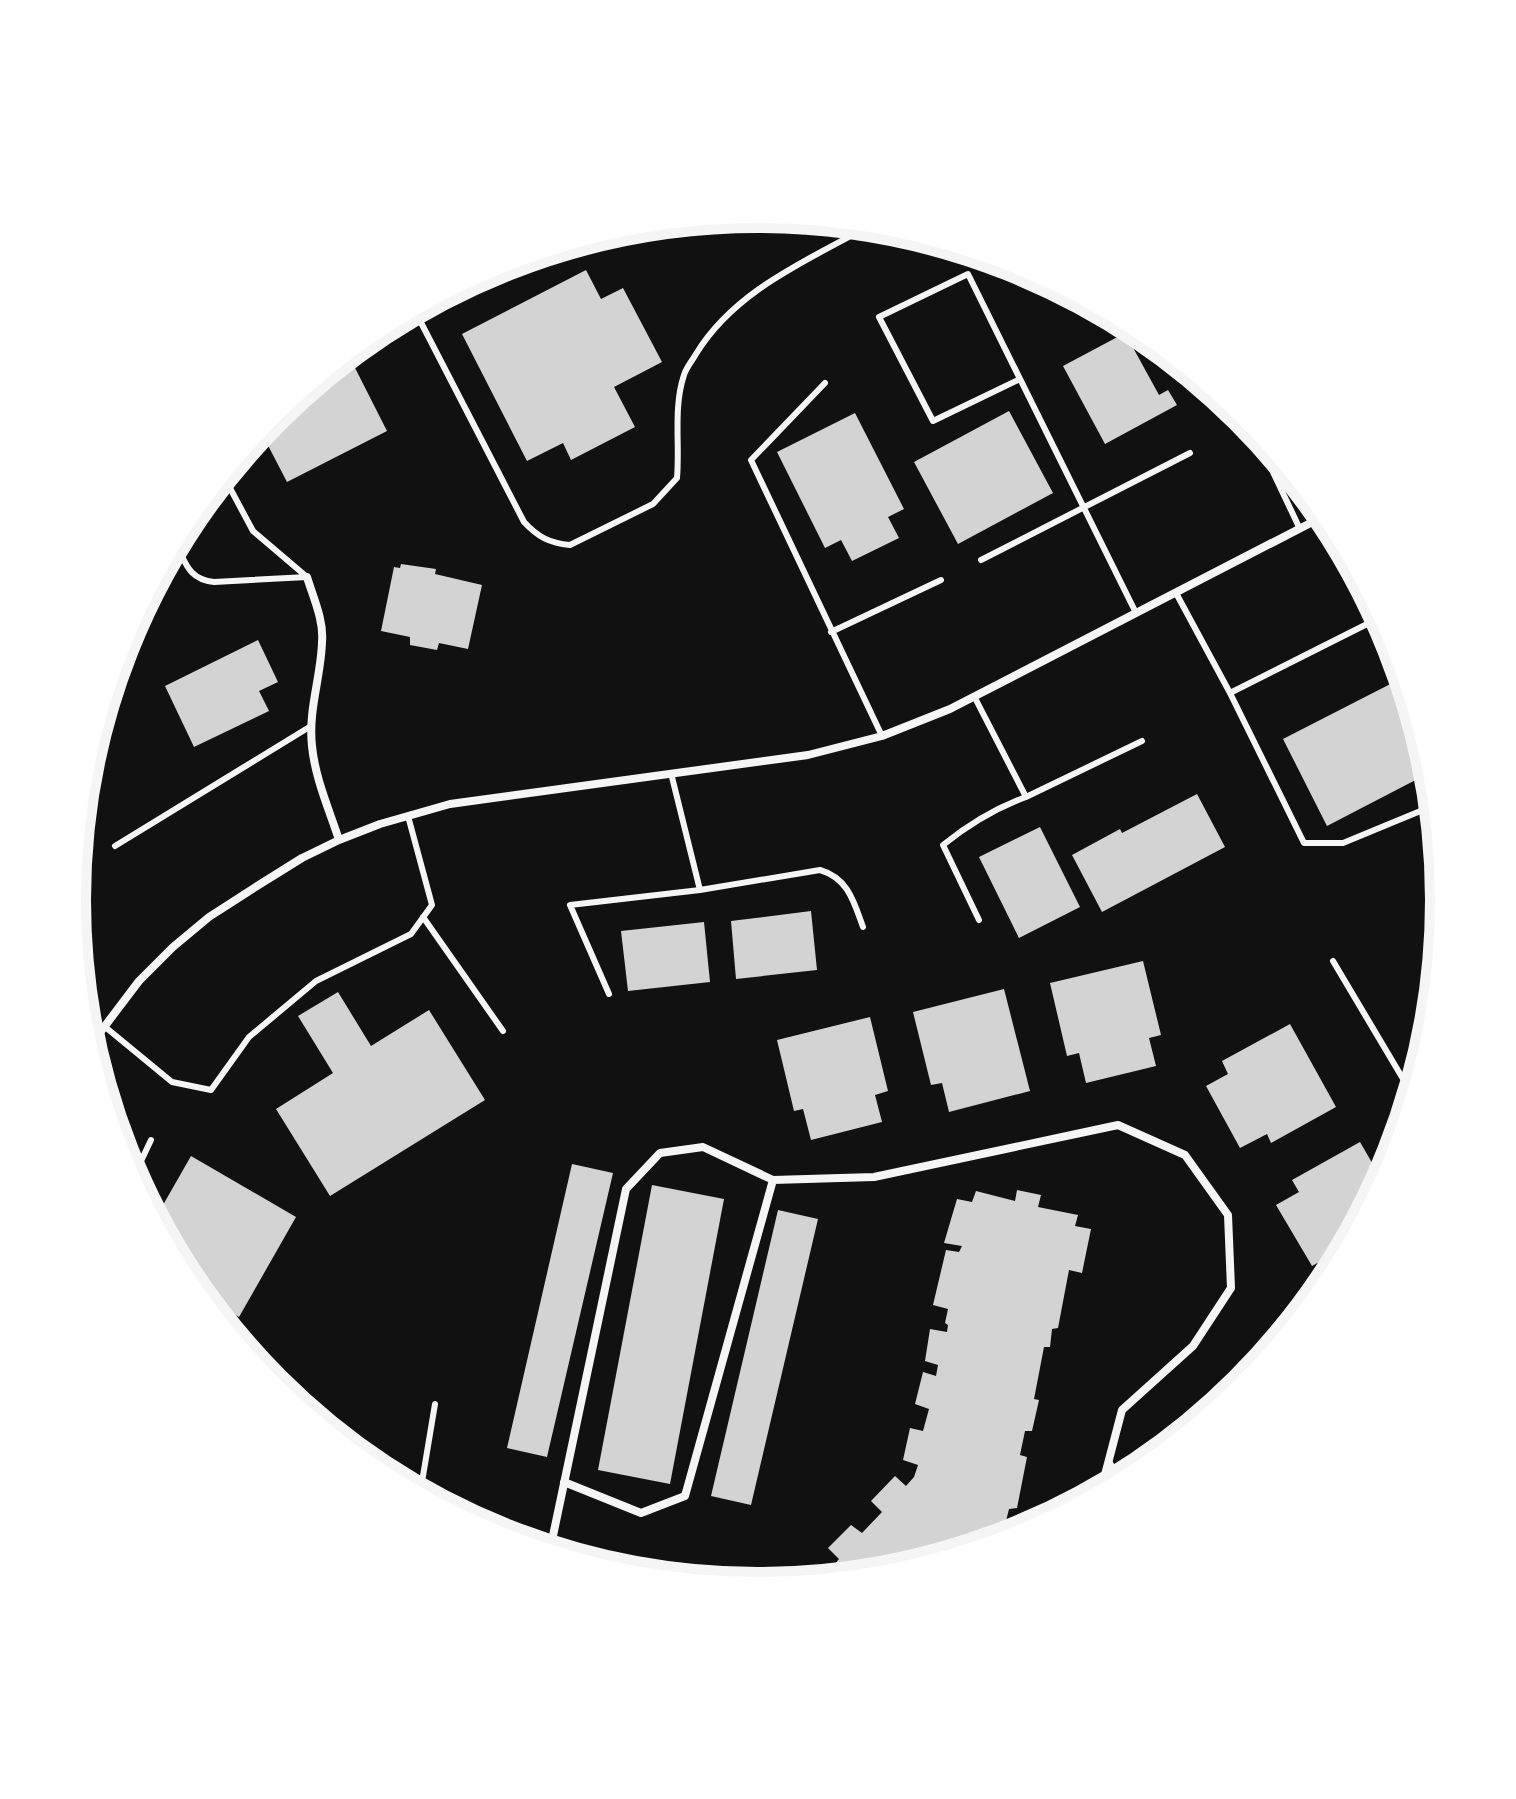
<svg xmlns="http://www.w3.org/2000/svg" width="1516" height="1799" font-family="'PT Sans',sans-serif">
	<style>
		.building { fill: #d3d3d3 }
		.lines { fill: none; stroke-linecap: round; stroke-linejoin: round }
		.service { stroke: #f5f5f5; stroke-width: 6 }
		.minor { stroke: #f5f5f5; stroke-width: 8 }
		.rim { fill: none; stroke: #f5f5f5; stroke-width: 10 }
	</style>
	<rect width="100%" height="100%" fill="#111"/>
	<path class="building" d="M586,270L601,299L623,288L662,362L614,387L635,427L571,460L563,443L527,461L462,334Z
		M1125,333L1159,395L1168,390L1177,405L1105,444L1063,366Z
		M350,358L387,431L287,482L260,430L273,414L329,368Z
		M1009,411L1053,493L958,544L914,462Z
		M855,413L904,509L888,517L899,538L852,561L841,540L825,548L777,452Z
		M401,564L436,569L435,574L482,585L468,649L439,643L437,650L410,645V637L381,631L394,567L400,568Z
		M258,640L278,682L259,691L269,711L194,747L165,686Z
		M1404,677L1431,772L1327,826L1283,739Z
		M1197,794L1225,847L1102,912L1072,855L1120,829L1122,833Z
		M1040,827L1080,907L1019,938L979,857Z
		M811,911L817,970L736,979L731,921Z
		M704,922L710,982L628,991L621,931Z
		M1143,961L1161,1035L1149,1038L1156,1066L1086,1083L1079,1053L1067,1056L1050,983Z
		M1004,989L1030,1091L949,1112L942,1083L931,1085L913,1012Z
		M338,992L371,1046L429,1010L485,1100L330,1196L276,1109L333,1073L298,1016Z
		M870,1017L888,1091L875,1095L882,1122L811,1140L803,1109L794,1111L777,1040Z
		M1290,1024L1336,1107L1271,1143L1267,1134L1240,1148L1206,1086L1228,1074L1222,1061Z
		M1360,1142L1382,1180L1340,1258L1337,1252L1312,1266L1276,1205L1299,1192L1292,1180Z
		M191,1156L296,1217L239,1317L199,1294L187,1280L155,1219Z
		M572,1164L613,1173L547,1457L507,1448Z
		M652,1185L724,1199L670,1484L598,1470Z
		M1017,1190L1041,1195L1038,1207L1078,1215L1075,1226L1091,1229L1082,1273L1069,1270L1058,1328L1052,1329L1050,1347H1044L1034,1399L1039,1400L1032,1431H1025L1020,1455L1027,1457L1017,1508L1009,1509L1004,1529L990,1543L891,1572L835,1578L829,1571L839,1559L828,1548L851,1525L862,1533L882,1512L871,1501L895,1476L906,1486L914,1477L918,1465L903,1460L910,1428L923,1431L929,1409L915,1404L923,1372L936,1376L938,1365L925,1361L930,1329L947,1332L948,1325L945,1323L948,1309L933,1305L946,1250L959,1252L962,1246L944,1243L957,1199L972,1202L976,1191L1015,1201Z
		M778,1210L818,1219L751,1505L711,1496Z
		M1222,1400V1402L1179,1437L1173,1427Z"/>
	<g class="lines">
		<path class="service" d="M414,309L524,522C538,537 549,543 570,545L653,504L677,478C680,444 673,408 684,375C686,368 692,361 696,354C735,290 808,260 871,225
			M1020,379L933,421L879,317L968,274L1136,613
			M825,383L751,460L882,736
			M1255,429L1253,430L1299,527
			M223,475L253,531L307,577
			M175,542C186,563 188,579 214,582L307,577
			M981,560L1190,453
			M1176,593L1230,693L1381,617
			M831,632L941,580
			M1230,693L1304,843H1343L1435,805
			M974,696L1026,797C996,808 968,825 943,845L979,920
			M671,773L700,890L820,870C848,878 854,902 863,927
			M1026,797L1142,741
			M115,846L311,726
			M423,917L503,1031
			M1333,961L1412,1094
			M609,994L570,905L700,890
			M104,1026L172,1082L211,1090L249,1037L316,981L411,934L432,905L408,816
			M133,1178L151,1140
			M1109,1461L1119,1480
			M392,1478L422,1482L435,1404"/>
		<path class="minor" d="M307,577C313,597 324,620 322,642C321,677 308,710 312,746C315,778 329,809 339,840
			M89,1047L139,981L173,947L209,917L254,888L302,858L339,840L380,824L450,804L808,755L882,736L950,709L1326,515
			M564,1482L641,1513L685,1496L773,1180
			M550,1550L626,1189L660,1153L703,1147L773,1180L874,1177L1118,1125L1185,1155L1228,1215L1231,1288L1193,1346L1122,1410L1101,1490"/>
	</g>
	<path d="M0 0H1516V1799H0ZM86 900a672 672 0 1 1 1344 0a672 672 0 1 1-1344 0Z" fill="#fff" fill-rule="evenodd"/>
	<path class="rim" d="M86 900a672 672 0 1 1 1344 0a672 672 0 1 1-1344 0Z"/>
</svg>
